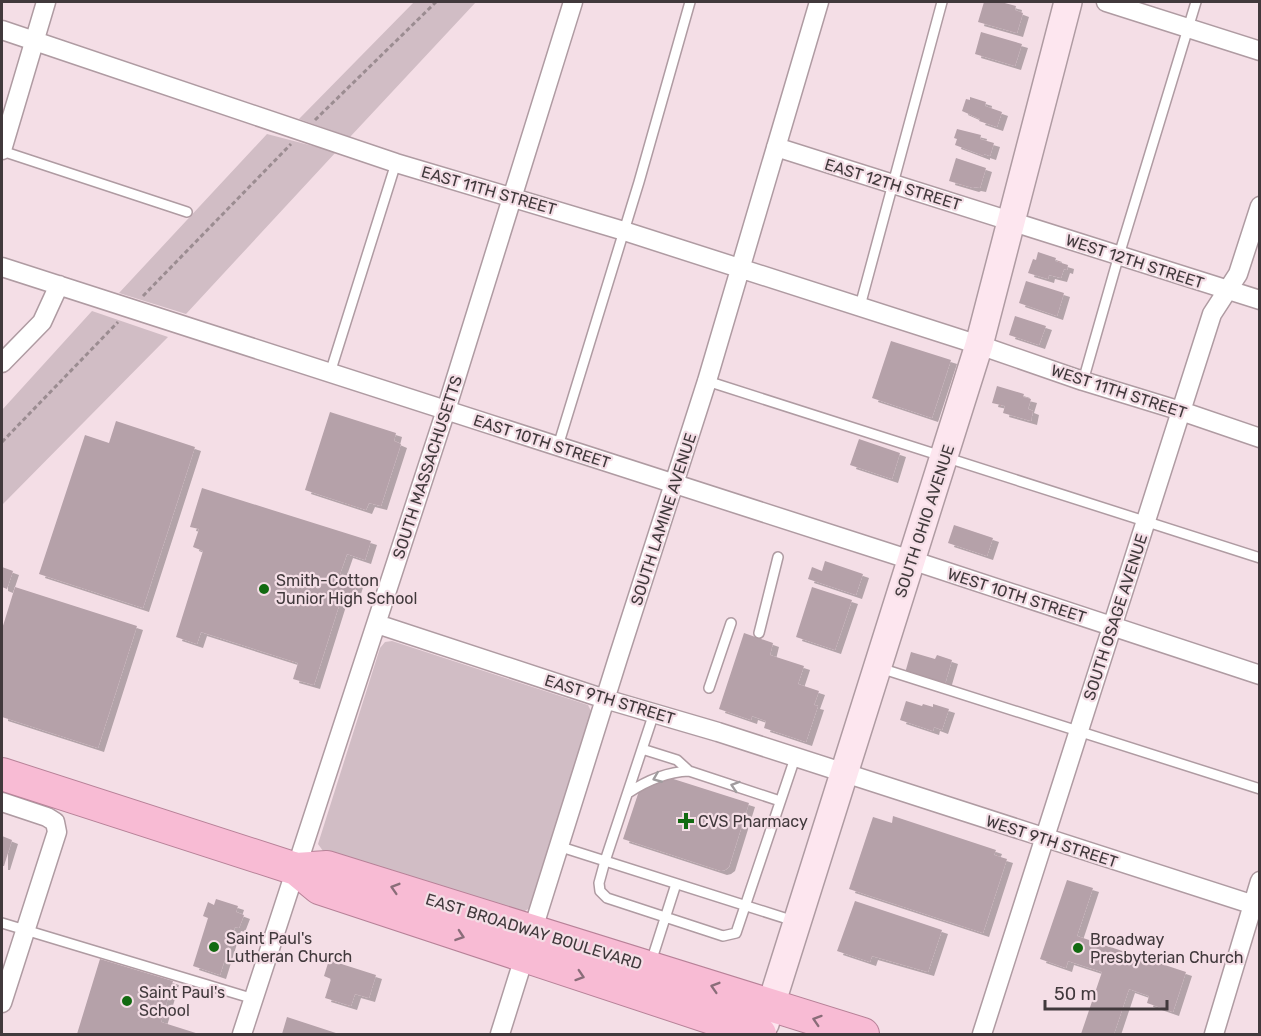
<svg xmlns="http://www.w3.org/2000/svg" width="1261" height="1036" font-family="Rubik,sans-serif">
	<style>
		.green { fill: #d1bdc5 }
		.building { fill: #b5a1a9; filter: url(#shadow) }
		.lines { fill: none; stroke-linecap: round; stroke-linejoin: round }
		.service-casing { stroke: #af9ba2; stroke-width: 12 }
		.minor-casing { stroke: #af9ba2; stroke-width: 21 }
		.secondary-casing { stroke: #af9ba2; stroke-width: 30 }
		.trunk-casing { stroke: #b78298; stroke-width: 34 }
		.path { stroke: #9b8c91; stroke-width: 3; stroke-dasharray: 4.5 3; stroke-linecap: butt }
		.service { stroke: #fff; stroke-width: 9 }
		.minor { stroke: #fff; stroke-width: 18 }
		.secondary { stroke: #fde6ef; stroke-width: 27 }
		.trunk { stroke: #f8bbd4; stroke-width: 32 }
		.oneway { stroke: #a09c9e }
		.oneway2 { stroke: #8a6d79 }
		.poi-dot { fill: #126a11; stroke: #f4dee6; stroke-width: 2 }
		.labels { text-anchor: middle; stroke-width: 4.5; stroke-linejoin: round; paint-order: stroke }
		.street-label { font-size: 16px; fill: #41393c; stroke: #f4dee6 }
		.poi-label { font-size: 16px; fill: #41393c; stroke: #f4dee6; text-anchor: start }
	</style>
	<defs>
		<filter id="shadow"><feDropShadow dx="6" dy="4" stdDeviation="0" flood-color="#0004"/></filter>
	</defs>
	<rect width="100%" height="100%" fill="#f4dee6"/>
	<path class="green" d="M414,2H476L350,137L299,119Z
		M267,134L336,152L186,314L119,293Z
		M92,311L168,337L2,505V410Z
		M392,641L588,705L592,713L532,907L523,912H510L323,851L318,844L380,648L385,642Z"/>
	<path class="building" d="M984,2L992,3V2H1001L1016,6L1015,10L1023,13L1017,33L978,22Z
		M981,32L1022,44L1015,66L975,54Z
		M970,97L986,102L985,106L1002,112L997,127L979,121L980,119L962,111L966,99L970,100Z
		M957,129L981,135L980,139L994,143L990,156L984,154V156L955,145L957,139L954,138Z
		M956,158L986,168L980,188L975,187L973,188L949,181Z
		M1038,252L1056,258L1055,261L1068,265L1067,270L1064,269L1061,278L1049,275L1048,279L1028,273L1033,259L1036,260Z
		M1026,281L1064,293L1057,316L1019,303Z
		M1015,316L1046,326L1039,345L1009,335Z
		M891,341L951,360L932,418L872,398Z
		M997,386L1024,394L1023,397L1031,399L1028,409L1033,411L1031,421L1003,413L1005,406L992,403Z
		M330,412L396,433L394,441L401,444L381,506L369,503L366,510L305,490Z
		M116,421L195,447L143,608L39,574L85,435L109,443Z
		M859,439L900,453L892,479L850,465Z
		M202,488L371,541L365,560L347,554L340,574L358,580L352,600L342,596L314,685L293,679L298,663L201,632L197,644L176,637L203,551L193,547L199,529L190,527Z
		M954,525L993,538L987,556L948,543Z
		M825,561L863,574L856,595L808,579L812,567L822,571Z
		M2,567L13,571L7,589L2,587Z
		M15,587L137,626L98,748L2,717V629Z
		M812,587L852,600L835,650L796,637Z
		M744,633L773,643L770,655L804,666L798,684L819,691L814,705L818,706L806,742L764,728L766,721L752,716L751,720L719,709Z
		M911,652L935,659L937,655L952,660L945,684L905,673Z
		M906,701L922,706L923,704L933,707V704L949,709L942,730L934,727L933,731L900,720Z
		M664,776L749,803L729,867L725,870L721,871L623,839L640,788Z
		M893,816L996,850L994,855L1007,859L983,933L849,889L873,817L892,823Z
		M2,836L12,840L4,866H2Z
		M1067,880L1093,888L1077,936L1186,972L1173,1012L1147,1003L1149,996L1129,989L1114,1034H1081L1102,972L1068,961L1066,968L1040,959Z
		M216,899L238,906L236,912L244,915L239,928L235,927L220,975L193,966L208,918L203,916L208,902L214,905Z
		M855,901L942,930L928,972L872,956L870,962L837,951Z
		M100,959L173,981L161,1022L199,1034H77Z
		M329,960L376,975L369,998L355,994L351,1006L325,998L331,979L324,976Z
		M287,1017L339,1034H282Z"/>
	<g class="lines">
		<g class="service-casing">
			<path id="service" d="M2,151L187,212
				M860,306L942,2
				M330,373L396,163
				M707,381L1260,558
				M1083,381L1119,255L1196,2
				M558,446L639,182L690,2
				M759,633L778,557
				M880,668L1260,789
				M709,688L731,623
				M654,713L605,861L599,883L600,891L607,898L723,936L736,933L795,758
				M642,749L677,760L689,771
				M628,793C646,781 667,772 689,771L780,801
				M558,846L794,921
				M2,923L254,999
				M651,962L676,884"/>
		</g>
		<g class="minor-casing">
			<path id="minor" d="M1106,2L1260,51
				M2,30L396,163L624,231L979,345L1083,381L1181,411L1260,438
				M776,147L1260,300
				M2,150L46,2
				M2,267L911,560L1260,675
				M2,363L42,322L59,285
				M377,624L605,699L718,732L1260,907
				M2,802L47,817L55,822L57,832L2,1003
				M242,1034L446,410L573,2
				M500,1034L618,658L707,381L819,2
				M982,1034L1212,314L1238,274L1260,206
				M1214,1034L1260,881"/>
		</g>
		<g class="secondary-casing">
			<path id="secondary" d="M765,1024L979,345L1068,2"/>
		</g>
		<g class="trunk-casing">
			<path id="trunk" d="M2,774L296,869L327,867L863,1034
				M296,869L319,888L760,1034"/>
		</g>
		<path class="path" d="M315,120L436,2
			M143,296L291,144
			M2,442L118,322"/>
		<use href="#service" class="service"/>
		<use href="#minor" class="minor"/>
		<use href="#secondary" class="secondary"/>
		<use href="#trunk" class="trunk"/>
	</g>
	<defs><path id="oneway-chevron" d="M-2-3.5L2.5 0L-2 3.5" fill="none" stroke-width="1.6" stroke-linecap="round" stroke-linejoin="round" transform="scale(1.5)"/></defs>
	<g class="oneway">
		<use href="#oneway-chevron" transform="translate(657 778) rotate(158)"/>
		<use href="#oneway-chevron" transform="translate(735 786) rotate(-162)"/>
	</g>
	<g class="oneway2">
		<use href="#oneway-chevron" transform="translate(395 888) rotate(-163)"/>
		<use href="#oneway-chevron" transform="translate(460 936) rotate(19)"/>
		<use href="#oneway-chevron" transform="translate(580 976) rotate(18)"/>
		<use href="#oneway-chevron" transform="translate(715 987) rotate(-163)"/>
		<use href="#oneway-chevron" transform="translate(817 1020) rotate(-162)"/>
	</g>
	<g class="poi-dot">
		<circle cx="264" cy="589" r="6"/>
		<path d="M683 812h6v6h6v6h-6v6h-6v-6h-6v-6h6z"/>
		<circle cx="214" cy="947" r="6"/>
		<circle cx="1078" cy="948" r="6"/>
		<circle cx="127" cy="1001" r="6"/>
	</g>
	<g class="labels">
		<g class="street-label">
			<text transform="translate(893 184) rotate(17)" y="6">EAST 12TH STREET</text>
			<text transform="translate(489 190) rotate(16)" y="6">EAST 11TH STREET</text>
			<text transform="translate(1135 261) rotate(18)" y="6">WEST 12TH STREET</text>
			<text transform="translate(1119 391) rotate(18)" y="6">WEST 11TH STREET</text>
			<text transform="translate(542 441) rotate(18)" y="6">EAST 10TH STREET</text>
			<text transform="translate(427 467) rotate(-72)" y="6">SOUTH MASSACHUSETTS</text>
			<text transform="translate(663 519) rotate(-72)" y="6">SOUTH LAMINE AVENUE</text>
			<text transform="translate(924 521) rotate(-72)" y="6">SOUTH OHIO AVENUE</text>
			<text transform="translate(1017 595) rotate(18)" y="6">WEST 10TH STREET</text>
			<text transform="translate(1115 617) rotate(-72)" y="6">SOUTH OSAGE AVENUE</text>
			<text transform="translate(610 699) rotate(17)" y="6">EAST 9TH STREET</text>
			<text transform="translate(1052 841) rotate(18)" y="6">WEST 9TH STREET</text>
			<text transform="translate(534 931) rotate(17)" y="6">EAST BROADWAY BOULEVARD</text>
		</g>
		<g class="poi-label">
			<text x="276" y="586">Smith-Cotton<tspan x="276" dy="18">Junior High School</tspan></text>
			<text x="698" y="827">CVS Pharmacy</text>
			<text x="226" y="944">Saint Paul's<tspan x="226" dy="18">Lutheran Church</tspan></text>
			<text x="1090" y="945">Broadway<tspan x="1090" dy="18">Presbyterian Church</tspan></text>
			<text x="139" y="998">Saint Paul's<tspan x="139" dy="18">School</tspan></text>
		</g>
	</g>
	<rect width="1261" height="1036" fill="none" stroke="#41393c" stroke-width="6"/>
	<path d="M1045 1000v9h122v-9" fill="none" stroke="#41393c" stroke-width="3"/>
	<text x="1054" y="1000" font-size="18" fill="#41393c" stroke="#f4dee6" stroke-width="4.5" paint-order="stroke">50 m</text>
</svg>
